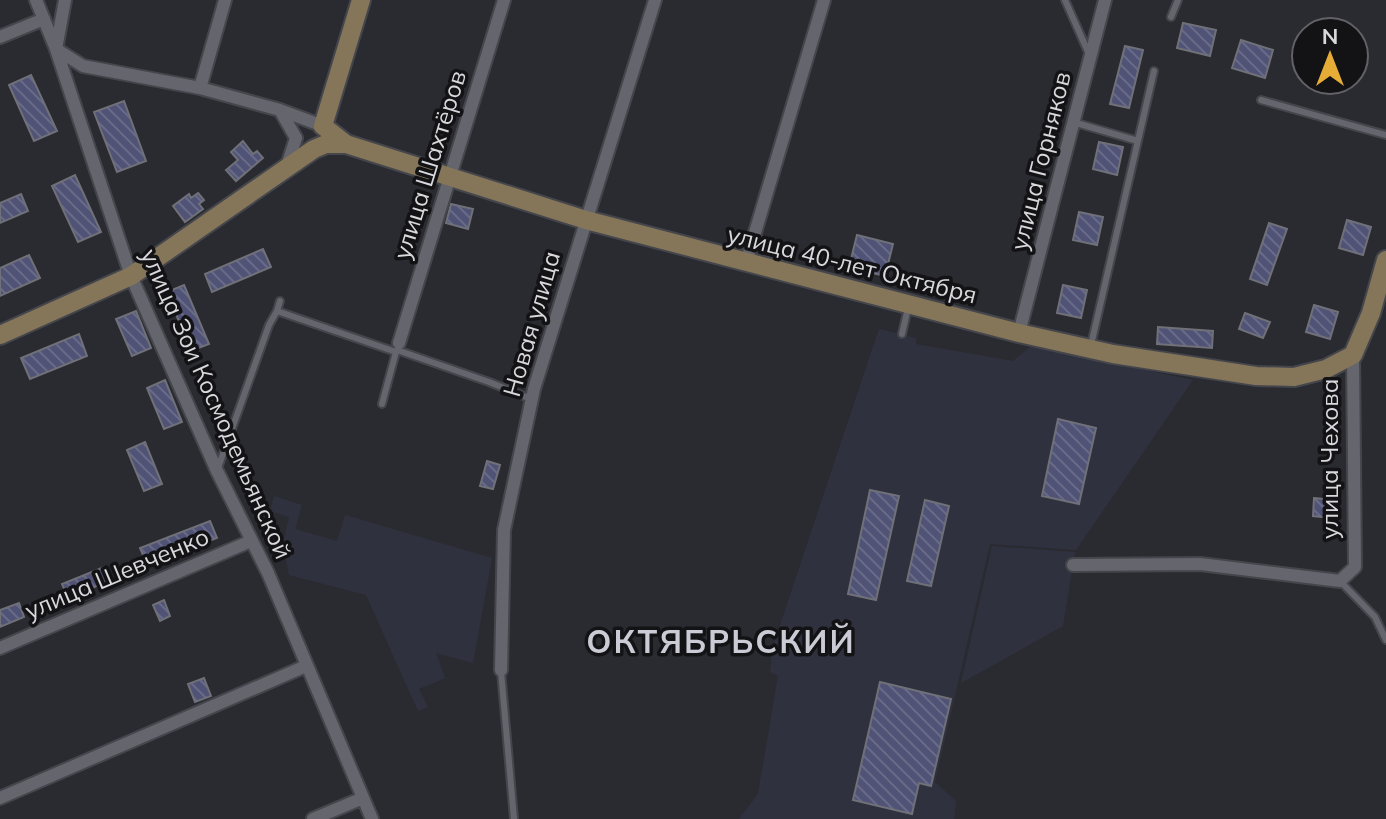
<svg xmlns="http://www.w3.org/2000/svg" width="1386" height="819" font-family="Mulish,sans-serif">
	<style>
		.built { fill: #30313e }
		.building { fill: url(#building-back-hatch); stroke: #6f7078; stroke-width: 2 }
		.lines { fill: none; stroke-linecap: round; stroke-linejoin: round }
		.lane-casing { stroke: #45464c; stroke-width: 10 }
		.street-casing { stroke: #45464c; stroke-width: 16 }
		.secondary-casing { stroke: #45464c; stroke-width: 22 }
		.lane { stroke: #64656d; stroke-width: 6 }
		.street { stroke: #64656d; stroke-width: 12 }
		.secondary { stroke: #857659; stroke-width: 18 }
		.labels { text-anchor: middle; stroke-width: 7; stroke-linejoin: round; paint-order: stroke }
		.street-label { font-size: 24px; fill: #d8d8dd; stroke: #131316 }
		.district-label { font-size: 32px; font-weight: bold; letter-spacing: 2px; fill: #cacbd4; stroke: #131316 }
	</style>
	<defs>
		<pattern id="building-back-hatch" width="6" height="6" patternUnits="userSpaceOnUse" patternTransform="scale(2)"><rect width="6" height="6" fill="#505375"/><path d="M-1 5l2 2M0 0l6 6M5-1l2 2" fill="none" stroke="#686b88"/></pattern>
	</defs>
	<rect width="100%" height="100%" fill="#2a2b31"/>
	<path class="built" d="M879,329L916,338V344L1013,361L1031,346L1193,380L1076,550L990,544L935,782L956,801L954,819H739L758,794L778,676L770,672L773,646Z
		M274,496L302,505L295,529L337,541L345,515L492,558L473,663L436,653L445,678L419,689L428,707L418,711L366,595L289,575L283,544L289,517L270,511Z
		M992,546L1075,552L1063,626L961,683Z"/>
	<path class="building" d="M1183,23L1216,30L1210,56L1177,48Z
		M1241,40L1273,50L1265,78L1232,68Z
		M1125,46L1143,50L1129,108L1110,104Z
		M31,75L57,131L34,141L9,85Z
		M124,101L146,161L117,172L94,112Z
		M243,141L253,154L257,151L263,158L236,181L226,170L238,160L231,152Z
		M1099,142L1123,147L1117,175L1093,169Z
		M75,175L101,232L78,242L52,186Z
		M198,193L204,200L199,204L203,209L185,222L173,206L189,194L191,198Z
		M21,194L28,211L0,223V203Z
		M451,204L473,209L468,229L446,223Z
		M1079,212L1103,217L1097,245L1073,240Z
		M1347,220L1371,227L1363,255L1339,248Z
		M1269,223L1287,229L1267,285L1250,279Z
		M857,235L893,244L885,276L849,267Z
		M263,249L271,267L212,292L205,274Z
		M29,255L40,278L0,296V268Z
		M184,285L209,344L191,351L167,292Z
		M1063,285L1087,290L1081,318L1057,313Z
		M1314,305L1338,312L1330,339L1306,332Z
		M136,311L151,348L132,356L116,319Z
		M1245,313L1270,322L1263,338L1239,329Z
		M1158,327L1213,331L1212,348L1157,344Z
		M79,334L87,356L30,379L21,358Z
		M165,380L182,422L164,429L147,388Z
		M1058,419L1096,428L1079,504L1042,496Z
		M145,442L162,484L144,491L127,450Z
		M487,461L500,465L493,489L480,486Z
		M870,490L899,496L876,600L848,594Z
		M1314,498L1333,500L1331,518L1313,516Z
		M925,500L949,506L931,586L907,581Z
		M210,521L217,538L161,559L160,556L146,562L140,548Z
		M104,567L109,581L68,598L62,584Z
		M164,600L170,616L160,621L153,605Z
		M19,603L24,617L0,627V610Z
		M204,678L211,696L195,702L188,684Z
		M880,682L951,699L931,786L919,783L912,814L853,800Z"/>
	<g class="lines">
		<g class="lane-casing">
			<path id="lane" d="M1065,0L1089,54
				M1171,17L1178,0
				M1261,100L1386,135
				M1073,122L1138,141
				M280,301L277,311L396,352L382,404
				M902,334L908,308
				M1091,345L1154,71
				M397,350L489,382L531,399
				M218,468L269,325L277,311
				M1340,581L1375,617L1386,640
				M501,671L514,819"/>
		</g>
		<g class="street-casing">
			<path id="street" d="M36,0L56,49L131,276L217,471L268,573L372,819
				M65,0L56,49L83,66L200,88L280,110L323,126
				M0,37L44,19
				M200,88L225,0
				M280,110L296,138L287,166
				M746,263L824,0
				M1019,333L1105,0
				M399,343L504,0
				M1073,565L1200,564L1340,581L1355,567L1353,355
				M0,648L251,541
				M501,670L504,530L534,389L655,0
				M0,798L306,666
				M313,819L363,798"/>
		</g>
		<g class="secondary-casing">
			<path id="secondary" d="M346,144L323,126L361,0
				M0,335L131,276L314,149L326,144H346L586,220L1019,333L1113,354L1256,376L1294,377L1326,369L1353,355L1371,313L1386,260"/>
		</g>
		<use href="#lane" class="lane"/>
		<use href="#street" class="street"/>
		<use href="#secondary" class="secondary"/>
	</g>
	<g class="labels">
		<g class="street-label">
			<text transform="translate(1041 161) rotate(-76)" y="8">улица Горняков</text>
			<text transform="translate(430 165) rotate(-73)" y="8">улица Шахтёров</text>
			<text transform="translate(852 265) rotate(14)" y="8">улица 40-лет Октября</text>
			<text transform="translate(532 324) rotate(-74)" y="8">Новая улица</text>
			<text transform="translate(216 404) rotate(66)" y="8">улица Зои Космодемьянской</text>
			<text transform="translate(1330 459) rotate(-90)" y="8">улица Чехова</text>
			<text transform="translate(117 574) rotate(-23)" y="8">улица Шевченко</text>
		</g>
		<g class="district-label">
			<text x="721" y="653">ОКТЯБРЬСКИЙ</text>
		</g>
	</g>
	<g transform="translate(1330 56)"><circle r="38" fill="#131316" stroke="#626266" stroke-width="2"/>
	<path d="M0-6L14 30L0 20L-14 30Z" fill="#e5ad36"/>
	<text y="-12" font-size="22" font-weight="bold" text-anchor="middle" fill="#d8d8dd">N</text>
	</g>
</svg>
